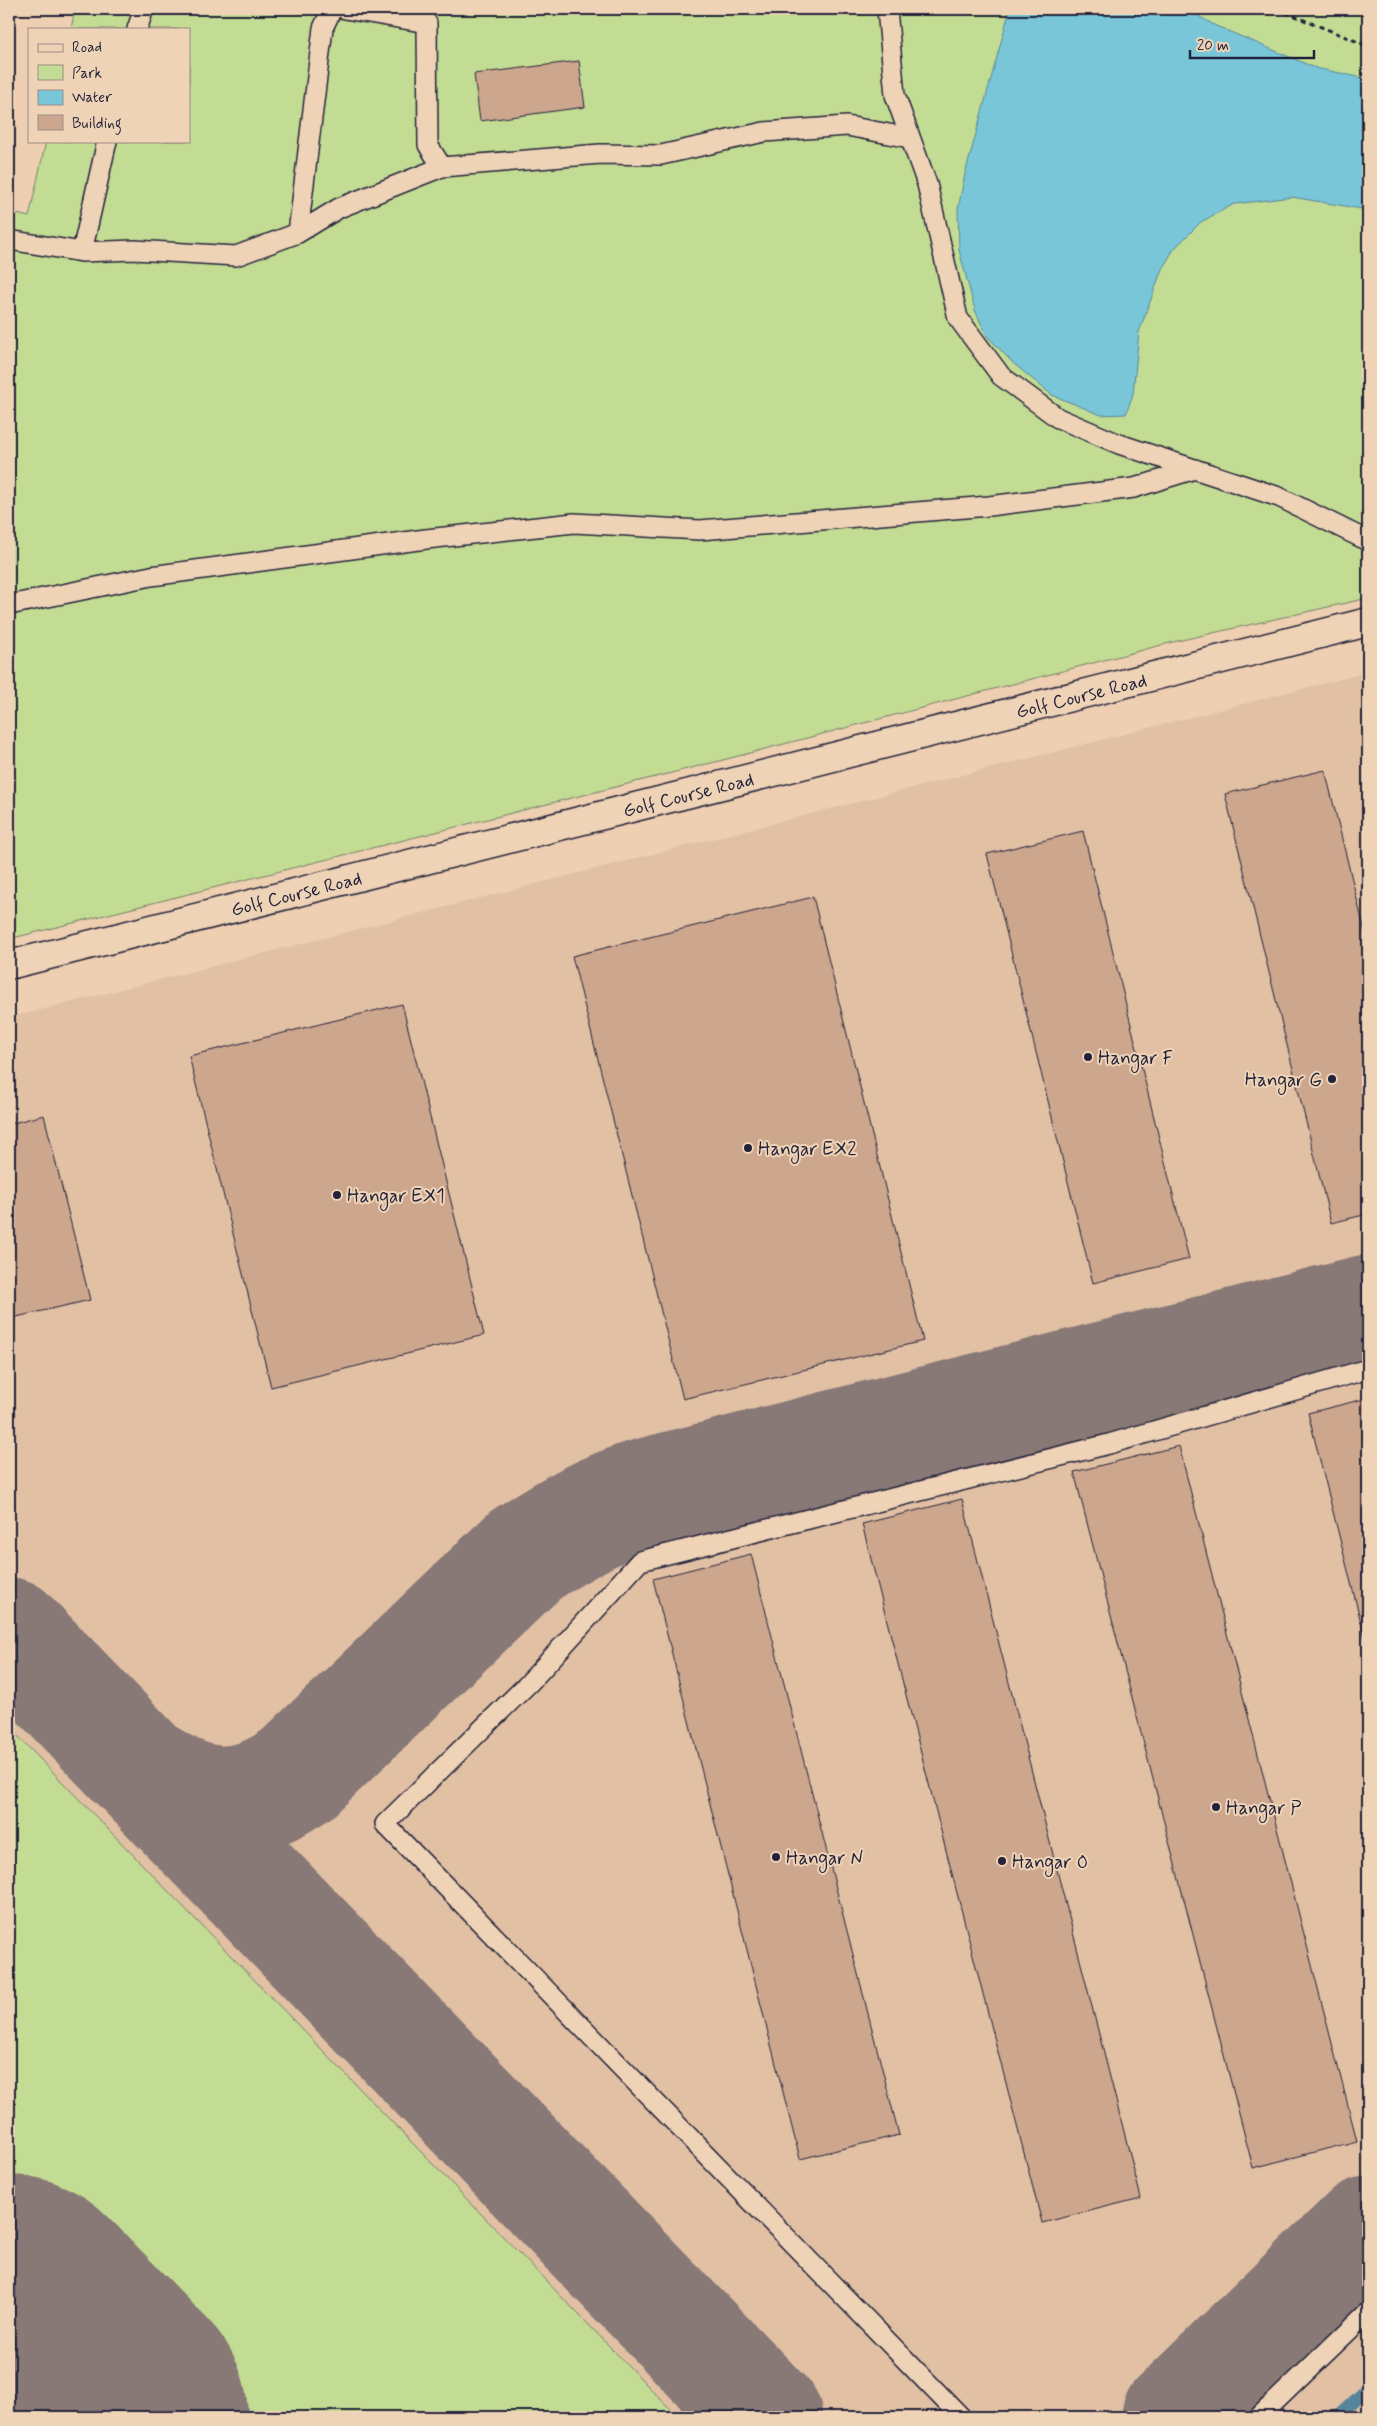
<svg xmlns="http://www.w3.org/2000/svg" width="1377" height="2426" font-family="Mynerve,sans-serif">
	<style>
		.built { fill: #e1c0a4 }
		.green { fill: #c3dc93; stroke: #727f67 }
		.water { fill: #7ac6d9; stroke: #57849a }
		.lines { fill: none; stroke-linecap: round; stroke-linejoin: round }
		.stream { stroke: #57849a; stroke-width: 12 }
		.taxiway { stroke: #887876; stroke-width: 111 }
		.runway { stroke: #887876; stroke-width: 278 }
		.building { fill: #cda68e; stroke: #22223b }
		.service-casing { stroke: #22223b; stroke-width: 22 }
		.minor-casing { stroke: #22223b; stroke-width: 31 }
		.path { stroke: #22223b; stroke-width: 3; stroke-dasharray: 5 4; stroke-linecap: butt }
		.service { stroke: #efd3b6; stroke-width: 19 }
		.minor { stroke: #efd3b6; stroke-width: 28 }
		.poi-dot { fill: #22223b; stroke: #efd3b6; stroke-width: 2 }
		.labels { text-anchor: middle; stroke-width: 4; stroke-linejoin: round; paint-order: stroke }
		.street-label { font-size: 19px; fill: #22223b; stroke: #efd3b6 }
		.poi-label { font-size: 19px; fill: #22223b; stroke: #efd3b6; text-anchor: start }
	</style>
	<rect width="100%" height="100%" fill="#efcfb1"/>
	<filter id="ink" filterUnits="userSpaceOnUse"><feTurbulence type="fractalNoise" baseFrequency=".02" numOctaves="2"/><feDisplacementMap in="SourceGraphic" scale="10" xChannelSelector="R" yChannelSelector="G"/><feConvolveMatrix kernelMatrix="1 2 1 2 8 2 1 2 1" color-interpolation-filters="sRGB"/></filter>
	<g filter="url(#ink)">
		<path class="built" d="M1368,672V2417H9V1018Z"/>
		<path class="green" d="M75,9H1368V598L1173,642L723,760L9,939V212L29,217L46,141H189V29H71Z
			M9,1727L678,2417H249L9,2170Z"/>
		<path class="water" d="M1010,9H1186L1216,26L1316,68L1368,79V210L1292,197L1234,204L1201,222L1174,249L1162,269L1139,332L1133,394L1126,414L1101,415L1052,395L1014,364L987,336L975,310L959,250L958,209L965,174Z"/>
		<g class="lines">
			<path class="stream" d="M1337,2417L1368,2388"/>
			<path class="taxiway" d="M9,1633L767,2417
				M142,1770C196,1809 242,1812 297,1774L525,1555C564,1529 604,1506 649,1493L1368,1310
				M1177,2417L1368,2232"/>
			<path class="runway" d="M9,2314L109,2417"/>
		</g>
		<path class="building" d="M579,61L585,107L480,121L474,74Z
			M1325,770L1368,944V1214L1331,1223L1225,794Z
			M1083,831L1189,1259L1093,1283L987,854Z
			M813,897L923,1341L683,1399L572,956Z
			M402,1004L484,1335L271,1387L189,1056Z
			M44,1115L90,1300L12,1318L9,1303V1124Z
			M1368,1398V1650L1308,1413Z
			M1179,1446L1357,2141L1253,2168L1074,1472Z
			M962,1499L1141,2198L1042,2223L862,1524Z
			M751,1554L899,2135L800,2159L653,1579Z"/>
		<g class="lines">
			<g class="service-casing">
				<path id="service" d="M345,9L427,23L428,145L442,167
					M887,9L895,95L927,184L958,318L1001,376L1058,418L1119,444L1279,497L1368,541
					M137,29L144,9
					M298,233L323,28L332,9
					M9,240L82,252L134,250L236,256L298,233L339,208L442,167L600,154L661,155L764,132L847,126L910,138
					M82,252L107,141
					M9,605L151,576L426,539L574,523L700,530L989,506L1134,488L1195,469
					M961,2417L385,1824L529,1683L640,1561L1109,1444L1368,1369
					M1259,2417L1368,2312"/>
			</g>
			<g class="minor-casing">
				<path id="minor" d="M9,965L1368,622"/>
			</g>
			<path class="path" d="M1277,9L1368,46"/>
			<use href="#service" class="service"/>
			<use href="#minor" class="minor"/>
		</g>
	</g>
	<g class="poi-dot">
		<circle cx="1088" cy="1057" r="5"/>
		<circle cx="1332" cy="1079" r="5"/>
		<circle cx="748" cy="1148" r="5"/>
		<circle cx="337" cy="1195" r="5"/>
		<circle cx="1216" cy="1807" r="5"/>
		<circle cx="776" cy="1857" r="5"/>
		<circle cx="1002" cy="1861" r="5"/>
	</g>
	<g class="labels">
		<g class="street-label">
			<text transform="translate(1081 695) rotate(-14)" y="7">Golf Course Road</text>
			<text transform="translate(688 794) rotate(-14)" y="7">Golf Course Road</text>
			<text transform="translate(296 893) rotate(-14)" y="7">Golf Course Road</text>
		</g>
		<g class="poi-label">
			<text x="1098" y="1064">Hangar F</text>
			<text x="1322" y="1086" text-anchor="end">Hangar G</text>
			<text x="758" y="1155">Hangar EX2</text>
			<text x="347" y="1202">Hangar EX1</text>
			<text x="1226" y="1814">Hangar P</text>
			<text x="786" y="1864">Hangar N</text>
			<text x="1012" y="1868">Hangar O</text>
		</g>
	</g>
	<rect width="1377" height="2426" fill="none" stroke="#efd3b6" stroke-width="30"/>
	<rect x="15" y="15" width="1347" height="2396" fill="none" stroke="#22223b" stroke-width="2" filter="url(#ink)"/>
	<rect x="28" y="28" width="162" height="115" fill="#efd3b6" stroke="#9d8c85"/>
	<rect x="38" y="44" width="25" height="8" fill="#efd3b6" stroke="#9d8c85"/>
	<text x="72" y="52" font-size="15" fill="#22223b">Road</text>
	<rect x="38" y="65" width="25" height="15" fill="#c3dc93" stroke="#9d8c85"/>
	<text x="72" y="78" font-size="15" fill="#22223b">Park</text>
	<rect x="38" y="90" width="25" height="15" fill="#7ac6d9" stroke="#9d8c85"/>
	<text x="72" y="102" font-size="15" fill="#22223b">Water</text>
	<rect x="38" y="115" width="25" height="15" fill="#cda68e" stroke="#9d8c85"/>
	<text x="72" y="128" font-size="15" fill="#22223b">Building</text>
	<path d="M1190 50v8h124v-8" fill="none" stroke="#22223b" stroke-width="2.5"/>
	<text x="1197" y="50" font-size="15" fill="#22223b" stroke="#efd3b6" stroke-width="4" paint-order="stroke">20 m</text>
</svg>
